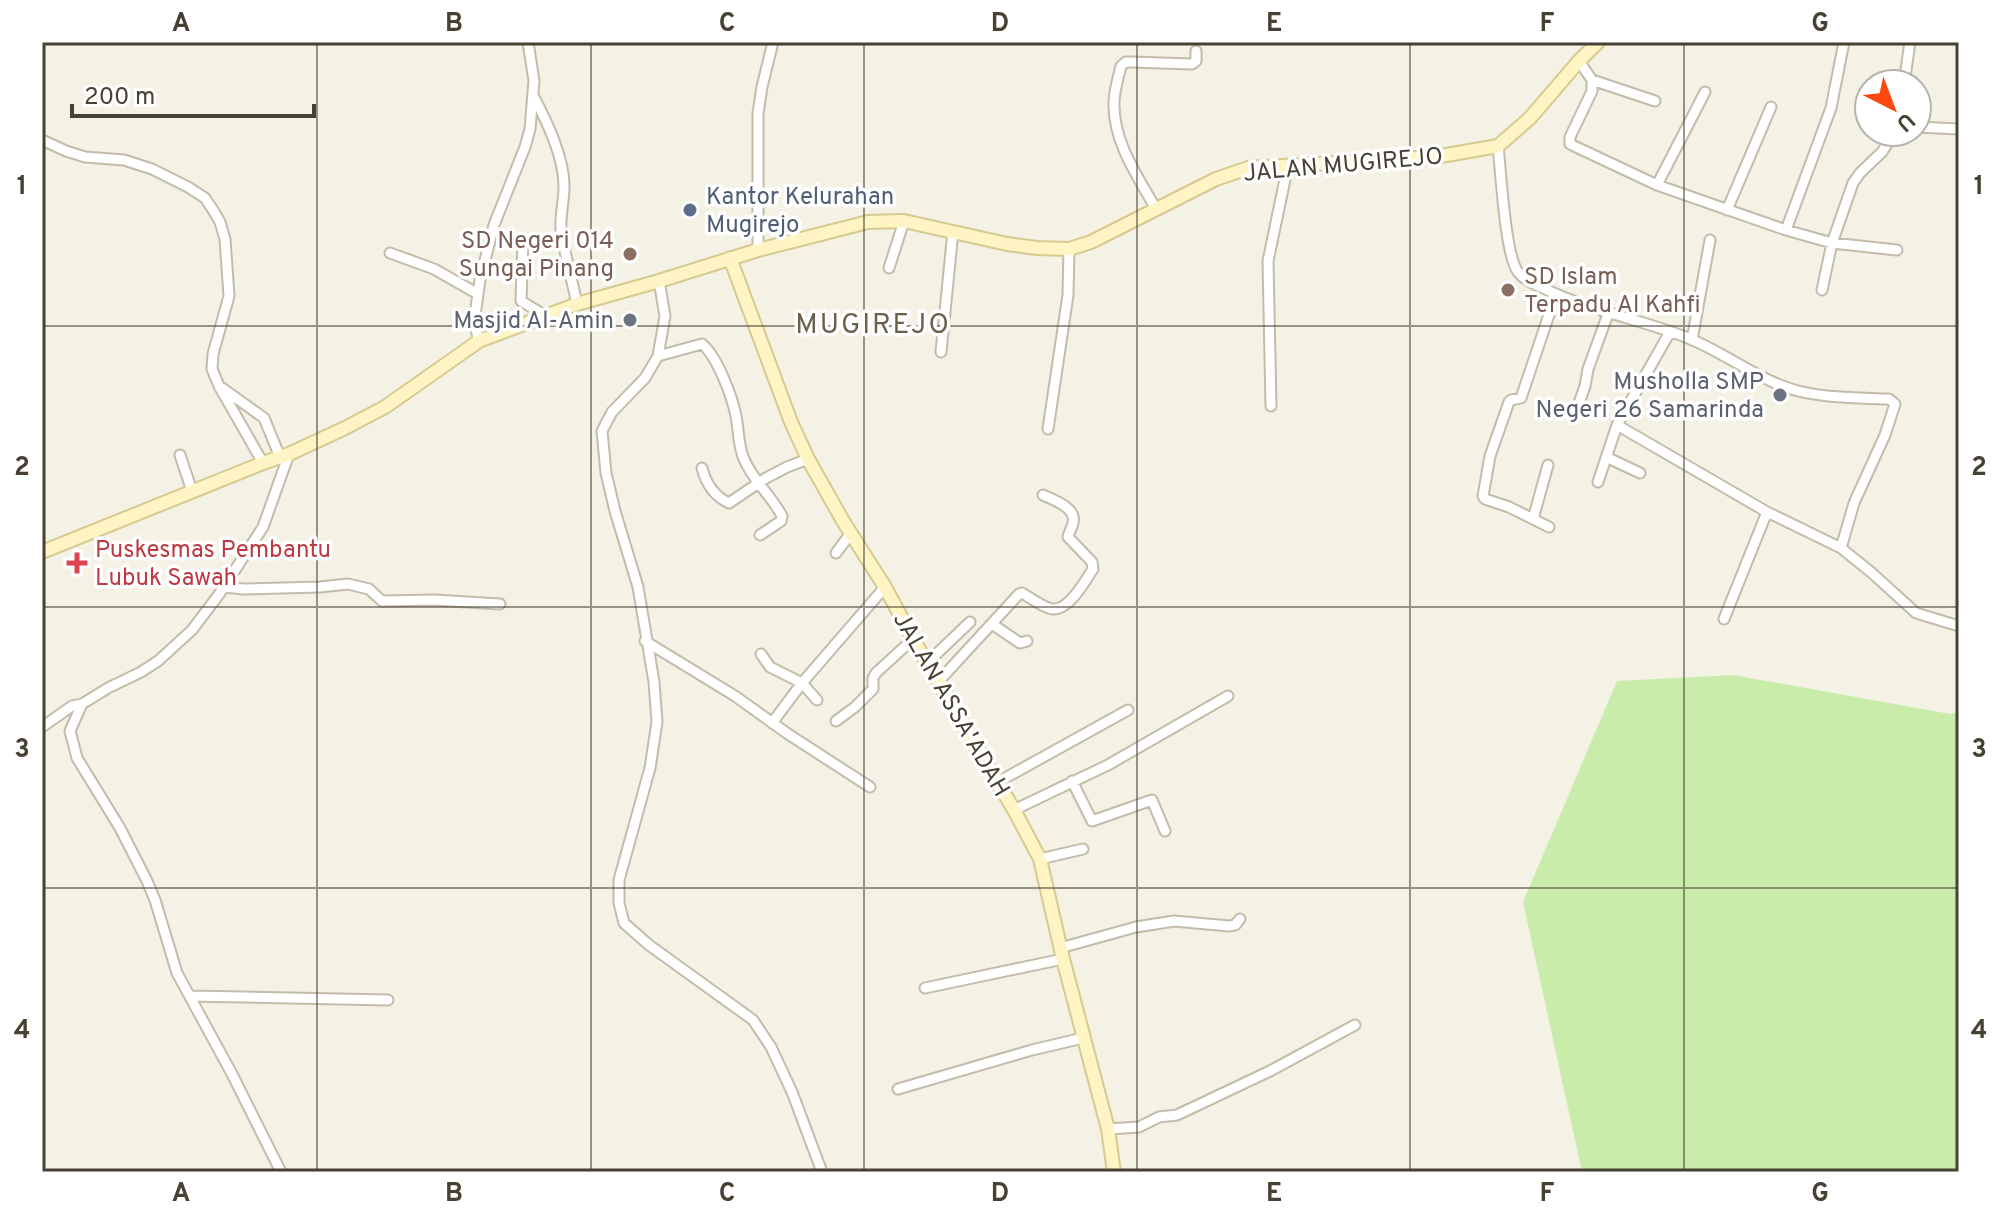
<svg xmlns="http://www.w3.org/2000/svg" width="2001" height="1214" font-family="Overpass,sans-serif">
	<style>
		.green { fill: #c9ecaa }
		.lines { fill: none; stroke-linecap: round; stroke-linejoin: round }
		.street-casing { stroke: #c3bcaa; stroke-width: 13 }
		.secondary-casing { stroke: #d7ca91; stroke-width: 16 }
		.street { stroke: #fff; stroke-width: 9 }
		.secondary { stroke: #fff5c4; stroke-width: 12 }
		.grid { fill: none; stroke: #474134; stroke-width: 2; stroke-opacity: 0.55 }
		.service-dot { fill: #5c6f8a; stroke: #fff; stroke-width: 3 }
		.education-dot { fill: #8d6e63; stroke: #fff; stroke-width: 3 }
		.worship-dot { fill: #6b7280; stroke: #fff; stroke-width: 3 }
		.health-dot { fill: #e0444e; stroke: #fff; stroke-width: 3 }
		.labels { text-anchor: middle; stroke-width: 7; stroke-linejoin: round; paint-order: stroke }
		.street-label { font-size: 24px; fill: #474134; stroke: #fff }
		.service-label { font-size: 24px; fill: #4e5e75; stroke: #fff; text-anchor: start }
		.education-label { font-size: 24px; fill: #785e54; stroke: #fff; text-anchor: end }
		.worship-label { font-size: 24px; fill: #5b616d; stroke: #fff; text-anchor: end }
		.health-label { font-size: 24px; fill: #be3a42; stroke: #fff; text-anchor: start }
		.quarter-label { font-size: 28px; letter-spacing: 2px; fill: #6b604a; stroke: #fff }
		.neatline { fill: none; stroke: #474134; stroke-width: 3 }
		.grid-label { font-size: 26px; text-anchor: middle; font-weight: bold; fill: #474134 }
	</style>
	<rect width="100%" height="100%" fill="#f4f1e5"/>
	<path class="green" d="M1733,675L1950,714L1959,712V1172H1582L1523,902L1617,681Z"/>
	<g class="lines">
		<g class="street-casing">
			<path id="street" d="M1579,61L1592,80V91L1570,137V144L1574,146L1657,185L1786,230L1832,243L1897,250
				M1592,80L1655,101
				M1904,84L1910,42
				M534,97C547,122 564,157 564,186C564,201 560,215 561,230C565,255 572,280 577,304
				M1917,127L1959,129
				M42,140L66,151L85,157L124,160L152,169L188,187L205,198L213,210L220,222L225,239L229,296L213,354L212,369L219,386L263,463
				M1498,146C1501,172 1505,255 1518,272C1525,281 1534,284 1543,288C1590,311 1640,319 1688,338C1726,353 1757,380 1798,391C1827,398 1859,398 1889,399L1895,404L1885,435L1854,503L1841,548L1872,573L1916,613L1959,626
				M1657,185L1705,92
				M1156,209C1138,177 1113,142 1114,103C1114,91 1118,78 1121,66L1126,62H1131L1192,64L1196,61V51
				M1727,210L1771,107
				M1786,230L1831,108L1844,42
				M523,241L521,301L546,316
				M758,250V113L762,87L773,42
				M390,253L434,269L478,294
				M889,268L904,221
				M659,281L665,316L658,356L645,378L612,412L602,431L606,473L615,511L638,587L654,682L657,722L650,768L619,880V903L624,923L649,945L753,1020L771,1047L792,1092L822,1172
				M1822,290L1832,243L1853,183L1860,173L1882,152L1895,132
				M1692,340L1710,240
				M479,341L474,322L480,280L494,225L525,147L530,129L534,81L528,42
				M941,352L953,231
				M658,356L702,344C717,356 732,396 736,416C739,431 738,446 744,459C753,481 771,495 782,516L781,521L760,535
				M222,388L264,418L280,457
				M1271,406L1268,261L1288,165
				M1578,406L1585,386L1588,369L1608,314
				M1617,425L1767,512
				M1048,429L1068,295L1069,249
				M180,455L192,491
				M1606,457L1640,473
				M702,468C706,484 714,496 729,503L766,478L787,467L808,459
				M1598,482L1617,425L1670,332
				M1533,519L1548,465
				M1549,527L1509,507L1485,499L1483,496L1490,456L1509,402L1511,400L1521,398L1556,294
				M836,553L851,533
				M224,587L244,589L320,587L348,584L369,589L382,601L434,600L500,604
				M1724,619L1767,512L1841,548
				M992,624L1020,643L1027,641
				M645,641L735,696L788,734L870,787
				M761,654L770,667L802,683L772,723
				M927,663L970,622
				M938,682L1019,594L1022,593C1031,598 1042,607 1052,609C1069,611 1085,581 1093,569L1092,562L1068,537C1069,532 1072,528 1073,523C1077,508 1054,500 1043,495
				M817,700L802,683L885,587
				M82,704L70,731L77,758L120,828L147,881L155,900L177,973L232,1074L281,1172
				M836,721L855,707L873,689V678L876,673L913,639
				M42,727L72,706L82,704L108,688L141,672L158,661L192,630L220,593L263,527L289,454
				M1072,781L1092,821L1152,800L1165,831
				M998,782L1128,710
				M1014,810L1108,765L1228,696
				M1040,859L1083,849
				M1060,948L1136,927L1174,921L1229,926L1235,925L1240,919
				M925,988L1063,959
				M190,996L388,1000
				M898,1089L1032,1050L1083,1038
				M1108,1129L1139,1127L1159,1117L1177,1115L1270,1071L1355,1025"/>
		</g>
		<g class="secondary-casing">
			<path id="secondary" d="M730,258L791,422L808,459L843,521L885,587L913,639L1014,810L1040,859L1063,959L1108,1129L1114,1172
				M42,552L263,463L289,454L343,429L385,407L479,341L577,304L659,281L758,250L868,222L904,221L1007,244L1037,248L1069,249L1091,242L1216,179L1248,168L1435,157L1498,146L1530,118L1579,61L1598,42"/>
		</g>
		<use href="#street" class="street"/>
		<use href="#secondary" class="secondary"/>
	</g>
	<path class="grid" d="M317,42V1172M591,42V1172M864,42V1172M1137,42V1172M1410,42V1172M1684,42V1172M42,326H1959M42,607H1959M42,888H1959"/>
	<circle class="service-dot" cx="690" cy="210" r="8"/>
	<g class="education-dot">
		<circle cx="630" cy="254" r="8"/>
		<circle cx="1508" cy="290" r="8"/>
	</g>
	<g class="worship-dot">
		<circle cx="630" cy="320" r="8"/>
		<circle cx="1780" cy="395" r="8"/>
	</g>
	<path class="health-dot" d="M73 551h8v8h8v8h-8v8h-8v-8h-8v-8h8z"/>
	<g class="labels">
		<g class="street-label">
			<text transform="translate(1343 164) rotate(-5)" y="8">JALAN MUGIREJO</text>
			<text transform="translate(952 704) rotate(60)" y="8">JALAN ASSA'ADAH</text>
		</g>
		<g class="service-label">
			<text x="706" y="204">Kantor Kelurahan<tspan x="706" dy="28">Mugirejo</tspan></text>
		</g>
		<g class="education-label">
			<text x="614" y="248">SD Negeri 014<tspan x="614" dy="28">Sungai Pinang</tspan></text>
			<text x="1524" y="284" text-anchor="start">SD Islam<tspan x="1524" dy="28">Terpadu Al Kahfi</tspan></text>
		</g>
		<g class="worship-label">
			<text x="614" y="328">Masjid Al-Amin</text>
			<text x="1764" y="389">Musholla SMP<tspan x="1764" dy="28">Negeri 26 Samarinda</tspan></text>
		</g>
		<g class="health-label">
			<text x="95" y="557">Puskesmas Pembantu<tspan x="95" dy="28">Lubuk Sawah</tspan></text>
		</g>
		<g class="quarter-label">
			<text x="873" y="333">MUGIREJO</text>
		</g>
	</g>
	<rect width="2001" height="1214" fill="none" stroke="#ffffff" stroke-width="88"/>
	<g transform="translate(1893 108) rotate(138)"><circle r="38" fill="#ffffff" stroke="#b5b3ae" stroke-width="2"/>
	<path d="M0-6L14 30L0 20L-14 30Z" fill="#ff4711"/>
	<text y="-12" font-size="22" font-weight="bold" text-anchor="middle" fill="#474134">U</text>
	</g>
	<path d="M72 104v12h242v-12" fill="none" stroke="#474134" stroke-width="4"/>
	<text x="84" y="104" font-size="24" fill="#474134" stroke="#ffffff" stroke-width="6" paint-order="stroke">200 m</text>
	<rect x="44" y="44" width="1913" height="1126" class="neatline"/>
	<g class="grid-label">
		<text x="181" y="31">A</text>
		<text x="454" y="31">B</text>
		<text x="727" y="31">C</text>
		<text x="1000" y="31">D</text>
		<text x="1274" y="31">E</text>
		<text x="1547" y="31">F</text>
		<text x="1820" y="31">G</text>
		<text x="22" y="194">1</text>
		<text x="1979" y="194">1</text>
		<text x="22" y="475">2</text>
		<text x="1979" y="475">2</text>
		<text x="22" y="757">3</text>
		<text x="1979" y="757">3</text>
		<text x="22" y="1038">4</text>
		<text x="1979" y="1038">4</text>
		<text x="181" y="1201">A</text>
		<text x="454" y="1201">B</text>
		<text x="727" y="1201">C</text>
		<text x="1000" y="1201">D</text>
		<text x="1274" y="1201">E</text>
		<text x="1547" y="1201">F</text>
		<text x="1820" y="1201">G</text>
	</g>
</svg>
